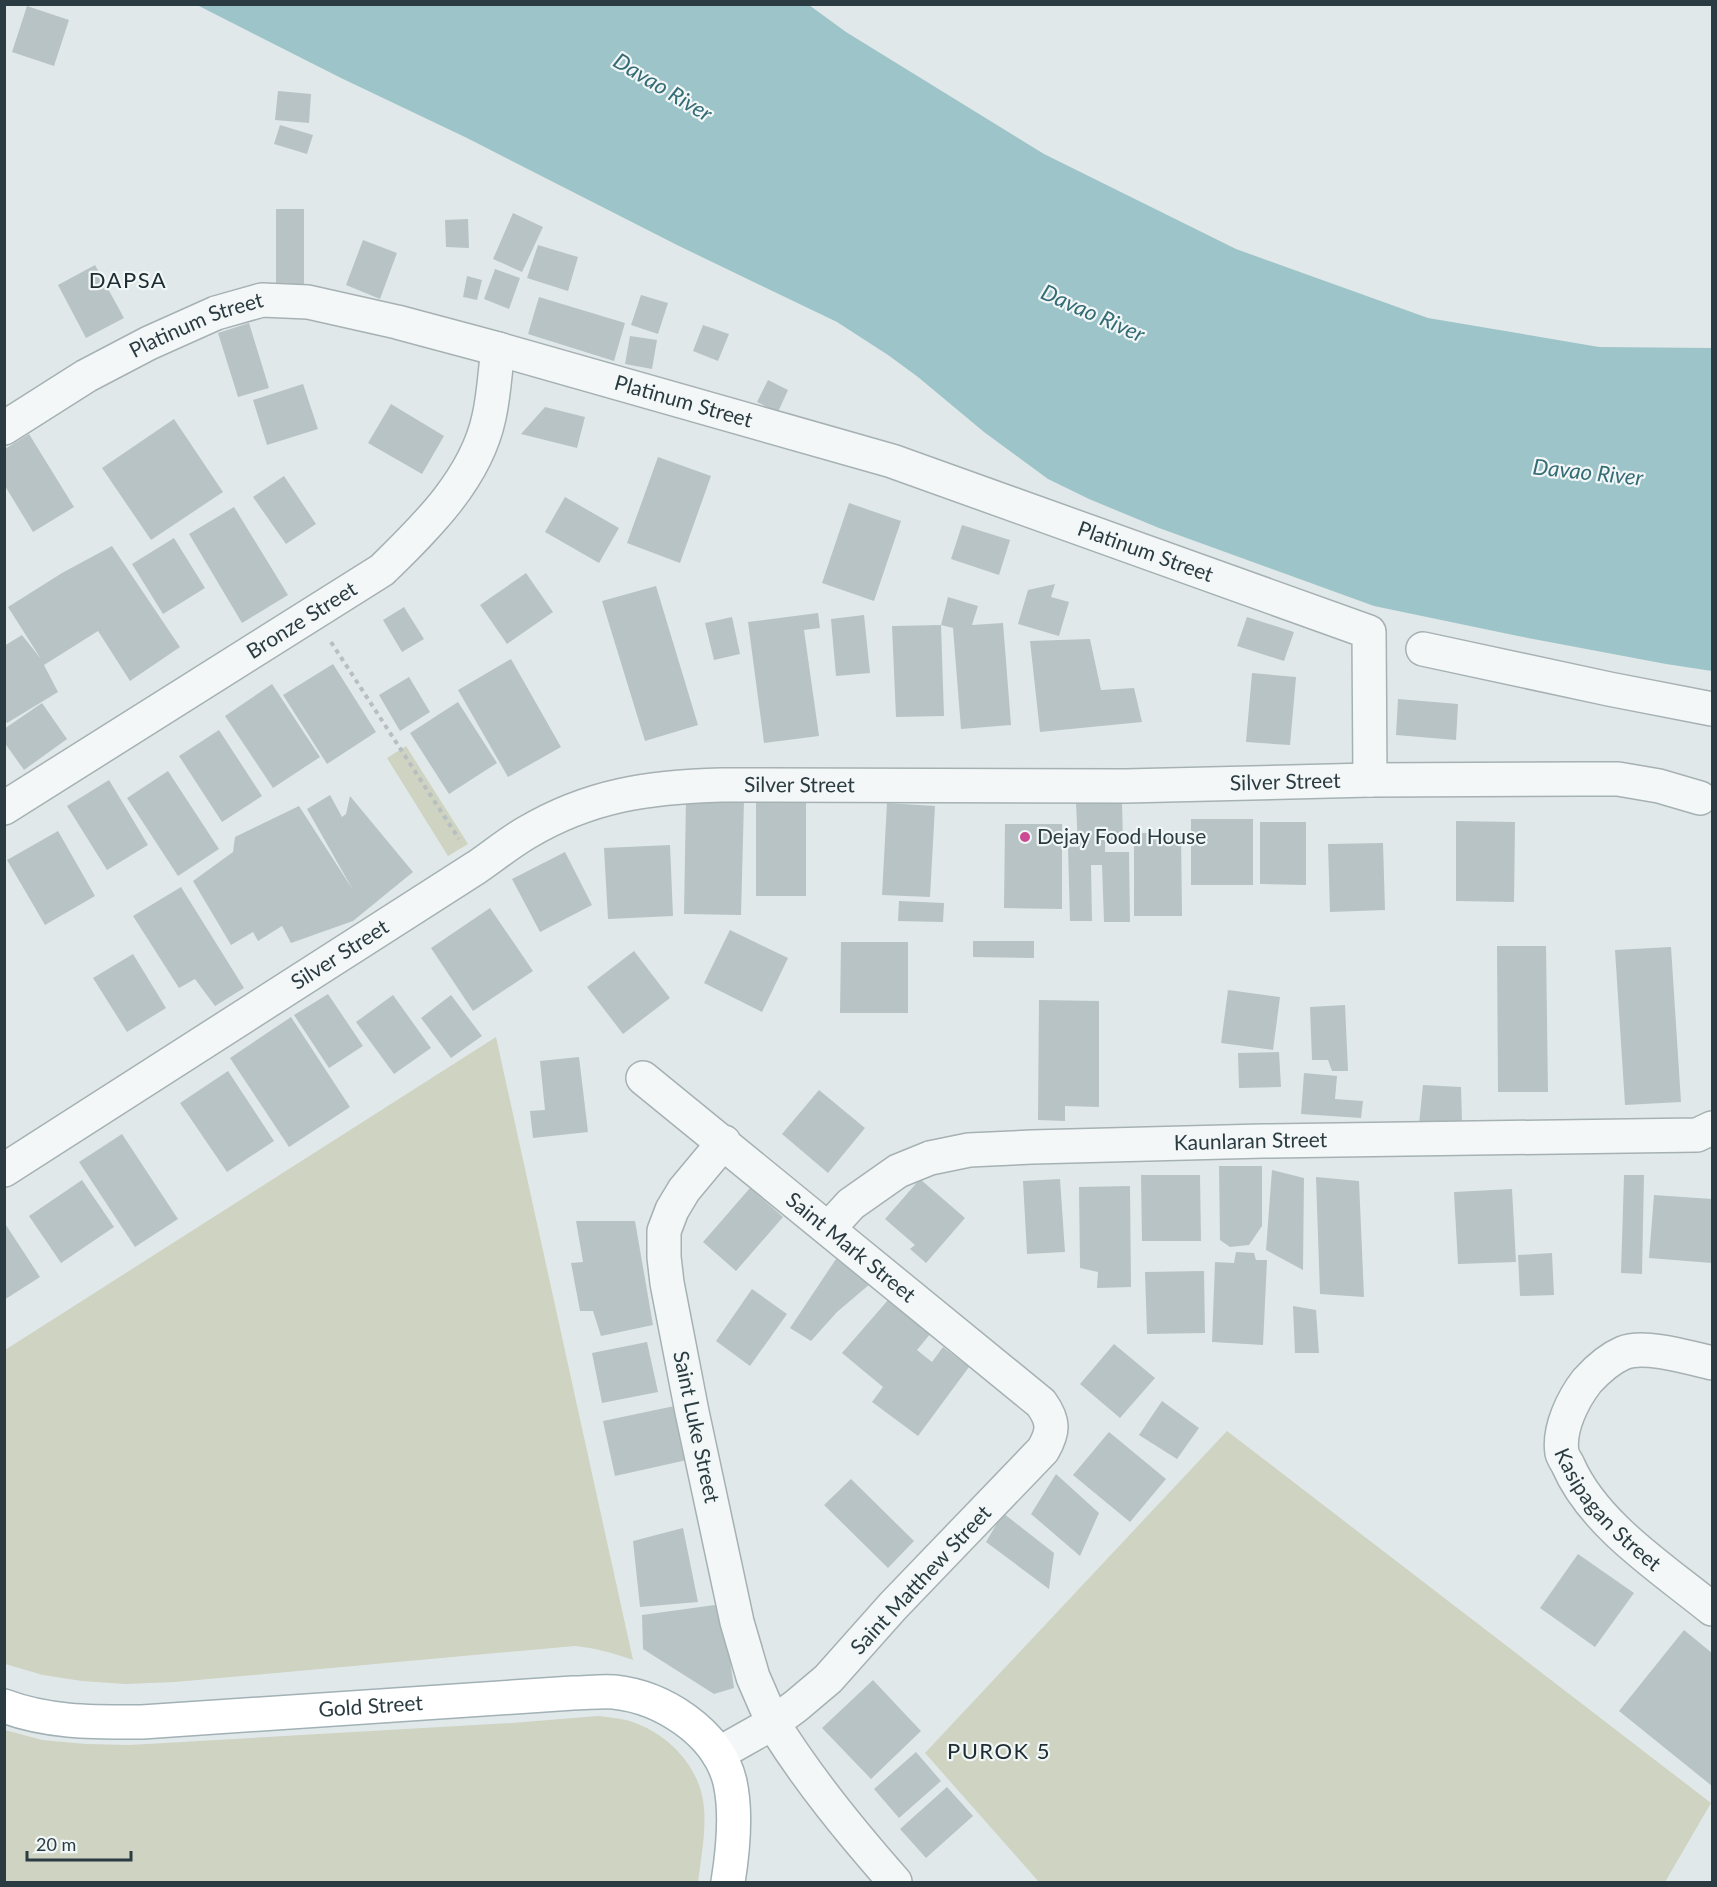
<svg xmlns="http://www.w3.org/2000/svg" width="1717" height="1887" font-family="Lato,sans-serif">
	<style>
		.green { fill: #ced3c2 }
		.water { fill: #9dc4c9 }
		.building { fill: #b8c3c6 }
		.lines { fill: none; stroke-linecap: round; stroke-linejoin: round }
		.minor-casing { stroke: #a6b1b3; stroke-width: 36 }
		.tertiary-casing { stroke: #a6b1b3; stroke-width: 36 }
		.primary-casing { stroke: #a1b1b5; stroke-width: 36 }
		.path { stroke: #b7bfc1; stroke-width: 4; stroke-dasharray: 4.5 4.5; stroke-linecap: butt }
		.minor { stroke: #f4f7f8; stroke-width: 33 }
		.tertiary { stroke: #f4f7f8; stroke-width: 33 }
		.primary { stroke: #fff; stroke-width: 33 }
		.poi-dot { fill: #cc4993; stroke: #f1f6f7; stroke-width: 2 }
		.labels { text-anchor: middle; stroke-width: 4.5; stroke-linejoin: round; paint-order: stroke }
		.street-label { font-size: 21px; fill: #2a3c41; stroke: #f1f6f7 }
		.poi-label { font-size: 21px; fill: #2a3c41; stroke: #f1f6f7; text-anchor: start }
		.water-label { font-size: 22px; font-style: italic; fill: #346b74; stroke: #f1f6f7 }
		.neighbourhood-label { font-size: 22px; letter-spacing: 1.5px; fill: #1c2c32; stroke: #f1f6f7 }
	</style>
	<rect width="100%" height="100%" fill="#e1e8e9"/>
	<path class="green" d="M406,746L468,844L448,856L387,758Z
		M496,1037L633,1660C613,1653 596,1648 575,1646L175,1682L125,1684L82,1681L43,1675L5,1664V1350Z
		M1227,1431L1711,1803L1665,1882H1039L925,1753Z
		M598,1716C607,1717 617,1718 626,1720C666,1731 701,1766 704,1808C706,1833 701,1858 698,1882H5V1730L42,1740L86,1744L129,1745L512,1723Z"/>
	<path class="water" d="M197,5H809L846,32L1044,154L1236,249L1428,318L1599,347L1712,348V671L1666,664L1518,636L1374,606L1159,528L1089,499L1048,479L984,432L918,377L888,355L837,322L679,246L467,138L341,78Z"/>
	<path class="building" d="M27,6L69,20L54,66L12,52Z
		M278,91L311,94L309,123L275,120Z
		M280,125L313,135L307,154L274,144Z
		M276,209H304V285L276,284Z
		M513,213L543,227L522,272L493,259Z
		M468,219L469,248L446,247L445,220Z
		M363,240L397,253L380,299L346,285Z
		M538,245L578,257L568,291L527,278Z
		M95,265L124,318L86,338L58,285Z
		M495,269L520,278L509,309L484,299Z
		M467,276L482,280L477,300L463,297Z
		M641,295L668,303L658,334L631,325Z
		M539,297L625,323L614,361L528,334Z
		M249,323L269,388L238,397L218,333Z
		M703,325L729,334L718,361L693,351Z
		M630,336L657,340L652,369L625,364Z
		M768,380L788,390L778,412L757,402Z
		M303,384L318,429L267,445L253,400Z
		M391,404L444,436L422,474L368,443Z
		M545,407L585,417L577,448L521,434Z
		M174,419L223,492L151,540L102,468Z
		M29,434L74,507L33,532L5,486V449Z
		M658,457L711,476L680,563L627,543Z
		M284,476L316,524L286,544L253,497Z
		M565,497L619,528L599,563L545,532Z
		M849,503L901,521L874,601L822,583Z
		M234,507L288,595L242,623L189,534Z
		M962,525L1010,540L999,575L951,559Z
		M174,538L205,588L163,614L132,564Z
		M112,546L180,647L130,681L98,631L44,665L58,692L7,723L4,719V646L22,635L41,659L8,607L62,573Z
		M526,573L553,612L507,644L480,605Z
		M1055,584L1051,597L1069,602L1059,636L1018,624L1028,590Z
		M656,586L698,725L645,741L602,601Z
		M948,597L978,606L972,625L1003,623L1011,725L961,729L953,628L941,625Z
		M404,607L424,639L402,652L383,620Z
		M818,613L820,628L804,630L819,736L764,743L748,622Z
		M864,615L870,673L836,676L831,619Z
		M732,617L740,654L714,660L705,623Z
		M1247,617L1294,632L1284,661L1237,646Z
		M941,625L944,716L896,717L892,626Z
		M1090,639L1101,690L1134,688L1142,722L1040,732L1030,641Z
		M511,659L561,747L508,777L458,690Z
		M333,664L376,732L327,764L283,695Z
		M1252,673L1296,677L1290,745L1246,742Z
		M409,677L430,712L400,731L379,695Z
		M272,684L320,757L273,788L225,716Z
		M1398,699L1458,704L1456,740L1396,735Z
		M458,702L497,763L449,794L410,733Z
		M42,703L67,739L24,770L4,742V729Z
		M219,730L262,796L222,822L179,756Z
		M168,771L219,849L178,876L127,798Z
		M109,780L148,845L107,870L67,806Z
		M330,795L342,817L346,814L350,796L413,872L353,921L291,943L282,926L258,941L253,932L231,945L193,881L233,852L235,837L299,806L353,890L307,809Z
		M686,799L744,801L741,915L684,914Z
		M756,802H806V896H756Z
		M1122,802L1123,843H1105V852H1129L1130,922H1104L1102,865H1091L1092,921H1070L1068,847H1078L1076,803Z
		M887,803L935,806L930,897L882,895Z
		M1191,819H1253V885H1191Z
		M1456,821L1515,822L1514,902L1456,901Z
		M1260,822H1306V885L1260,884Z
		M1005,824H1062V909L1004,908Z
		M58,831L95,896L45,925L7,860Z
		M1134,833H1181L1182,916H1134Z
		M1383,843L1385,910L1330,912L1328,844Z
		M670,845L673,916L608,919L604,848Z
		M565,852L592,905L540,932L512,879Z
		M181,887L244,988L215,1006L195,979L179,988L133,916Z
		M899,901L944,903L943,922L898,921Z
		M490,908L533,971L473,1011L431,948Z
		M730,930L788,958L762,1012L704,983Z
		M973,941H1034V958L973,957Z
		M841,942H908V1013H840Z
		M1497,946H1546L1548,1092H1498Z
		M1671,947L1681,1102L1625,1105L1615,950Z
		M634,951L670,998L623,1034L587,987Z
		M133,954L166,1008L127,1032L93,978Z
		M1228,990L1280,997L1273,1050L1221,1043Z
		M328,994L363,1046L329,1068L294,1015Z
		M393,995L431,1048L394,1074L356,1022Z
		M451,995L482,1036L451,1058L421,1018Z
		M1039,1000L1099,1001V1107L1065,1106V1121L1038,1120Z
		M1345,1005L1348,1071H1332L1328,1060H1312L1310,1007Z
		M291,1017L350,1107L289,1147L230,1058Z
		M1279,1052L1281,1087L1239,1088L1238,1053Z
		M579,1057L588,1132L533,1138L530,1111L545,1110L540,1061Z
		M228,1071L274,1141L227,1172L180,1103Z
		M1304,1073L1337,1076L1335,1099L1363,1101L1361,1118L1301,1114Z
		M1423,1085L1461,1087L1462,1122L1419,1124Z
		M819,1090L865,1128L828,1173L782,1134Z
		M122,1134L178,1219L135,1247L79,1162Z
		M1219,1166H1262V1226L1249,1245L1230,1247L1220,1240Z
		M1272,1170L1304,1178L1303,1270L1266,1250Z
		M1141,1175H1200L1201,1241H1142Z
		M1624,1175H1644L1642,1274L1621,1273Z
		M1316,1177L1359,1181L1364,1297L1320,1294Z
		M920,1179L965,1218L926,1263L910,1249L915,1245L885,1219Z
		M1060,1179L1065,1252L1027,1254L1023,1181Z
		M82,1180L114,1227L61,1263L29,1216Z
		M1130,1186L1131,1287L1097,1288L1098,1272L1080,1268L1079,1187Z
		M750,1188L783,1217L736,1271L703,1242Z
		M1512,1189L1516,1262L1458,1264L1454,1192Z
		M1654,1195L1712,1199V1263L1649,1258Z
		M576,1221H635L653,1325L601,1336L593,1311H580L571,1263L583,1262Z
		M4,1222L40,1277L4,1300Z
		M1236,1252L1254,1253L1256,1260H1267L1263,1345L1212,1342L1215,1262L1234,1263Z
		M1552,1253L1554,1295L1520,1296L1518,1255Z
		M836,1259L870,1284L837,1312L811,1341L790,1328Z
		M1204,1271L1205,1333L1147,1334L1145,1272Z
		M752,1289L787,1314L750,1366L716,1341Z
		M895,1292L936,1327L917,1350L932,1362L943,1347L969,1367L918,1436L872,1402L883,1387L842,1353Z
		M1293,1306L1316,1310L1319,1353H1295Z
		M647,1342L658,1392L602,1403L592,1353Z
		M1114,1344L1155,1378L1120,1418L1080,1384Z
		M1162,1401L1199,1428L1177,1459L1139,1435Z
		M684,1404L696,1458L615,1476L603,1421Z
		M1109,1432L1166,1479L1130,1522L1073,1475Z
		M1056,1474L1099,1513L1080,1556L1031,1514Z
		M851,1479L914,1541L888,1568L824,1505Z
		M1003,1513L1054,1553L1049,1589L986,1542Z
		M683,1528L698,1602L640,1607L633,1541Z
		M1578,1554L1634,1593L1595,1647L1540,1608Z
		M722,1604L734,1688L714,1694L643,1649L642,1615Z
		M1684,1630L1712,1653V1786L1619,1711Z
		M873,1680L921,1731L871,1779L822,1728Z
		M916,1752L941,1781L899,1818L874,1789Z
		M947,1787L973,1816L926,1858L900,1829Z"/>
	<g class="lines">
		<g class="minor-casing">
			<g id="minor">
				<path id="s1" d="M4,428L86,376L149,343L216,313L262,300L308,302L397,322L498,349L892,461L1369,632L1370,780"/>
				<path d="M1423,649L1609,689L1712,709"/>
				<path id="s2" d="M4,808L382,570C425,528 476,479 489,417C494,395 495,371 498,349"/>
				<path id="s3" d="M643,1078L1041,1403C1054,1421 1054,1431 1043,1450L893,1606L828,1679L796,1706L773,1723L753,1677L737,1622L692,1412L667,1283L664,1257V1231L672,1210L684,1190L724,1142"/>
				<path id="s4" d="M4,1170L477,867C493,856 509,843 526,833C590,795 649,787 722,785L1126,786L1370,780L1581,779H1618L1659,786L1700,798"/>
				<path id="s5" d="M829,1228L851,1204L898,1171L930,1158L969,1150L1032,1147L1263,1141L1697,1135L1712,1128"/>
				<path id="s6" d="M1712,1363C1690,1358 1645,1344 1623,1353C1609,1359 1597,1370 1587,1381C1573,1399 1558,1429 1562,1453C1563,1457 1566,1461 1568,1465C1594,1525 1663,1569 1712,1609"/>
			</g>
		</g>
		<g class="tertiary-casing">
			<path id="tertiary" d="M718,1754L773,1723C808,1780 851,1832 895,1882"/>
		</g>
		<g class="primary-casing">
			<g id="primary">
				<path id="s7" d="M4,1706C49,1723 95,1722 142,1722L573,1693C586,1693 600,1691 614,1692C662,1697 718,1732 730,1782C737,1814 733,1851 728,1882"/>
			</g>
		</g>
		<path class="path" d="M331,642L459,839"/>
		<use href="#minor" class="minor"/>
		<use href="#tertiary" class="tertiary"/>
		<use href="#primary" class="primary"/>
	</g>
	<circle class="poi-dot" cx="1025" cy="837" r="6"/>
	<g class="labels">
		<g class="street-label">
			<text dy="7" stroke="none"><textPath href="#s1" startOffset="219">Platinum Street</textPath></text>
			<text dy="7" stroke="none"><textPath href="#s1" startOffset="724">Platinum Street</textPath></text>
			<text dy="7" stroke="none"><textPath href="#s1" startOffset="1210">Platinum Street</textPath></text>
			<text dy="7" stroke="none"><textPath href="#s2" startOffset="352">Bronze Street</textPath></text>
			<text dy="7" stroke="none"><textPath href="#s4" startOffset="1389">Silver Street</textPath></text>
			<text dy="7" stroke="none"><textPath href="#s4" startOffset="903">Silver Street</textPath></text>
			<text dy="7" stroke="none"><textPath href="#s4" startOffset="399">Silver Street</textPath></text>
			<text dy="7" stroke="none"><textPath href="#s5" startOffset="446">Kaunlaran Street</textPath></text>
			<text dy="7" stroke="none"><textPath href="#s3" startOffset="268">Saint Mark Street</textPath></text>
			<text transform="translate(696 1427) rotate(78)" y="7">Saint Luke Street</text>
			<text dy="7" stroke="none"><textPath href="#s6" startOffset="288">Kasipagan Street</textPath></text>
			<text transform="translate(921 1580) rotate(-47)" y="7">Saint Matthew Street</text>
			<text dy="7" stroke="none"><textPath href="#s7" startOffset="369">Gold Street</textPath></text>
		</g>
		<g class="poi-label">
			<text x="1037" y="844">Dejay Food House</text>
		</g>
		<g class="water-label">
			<text transform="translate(663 87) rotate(31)" y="8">Davao River</text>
			<text transform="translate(1093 313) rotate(24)" y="8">Davao River</text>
			<text transform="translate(1588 472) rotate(6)" y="8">Davao River</text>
		</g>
		<g class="neighbourhood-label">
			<text x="128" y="288">DAPSA</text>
			<text x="999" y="1759">PUROK 5</text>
		</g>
	</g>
	<rect width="1717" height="1887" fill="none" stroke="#2a3c41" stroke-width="12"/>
	<path d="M27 1851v9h104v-9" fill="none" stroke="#2a3c41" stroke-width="3"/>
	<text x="36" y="1851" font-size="18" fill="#2a3c41" stroke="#f1f6f7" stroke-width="4.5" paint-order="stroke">20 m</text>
</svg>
